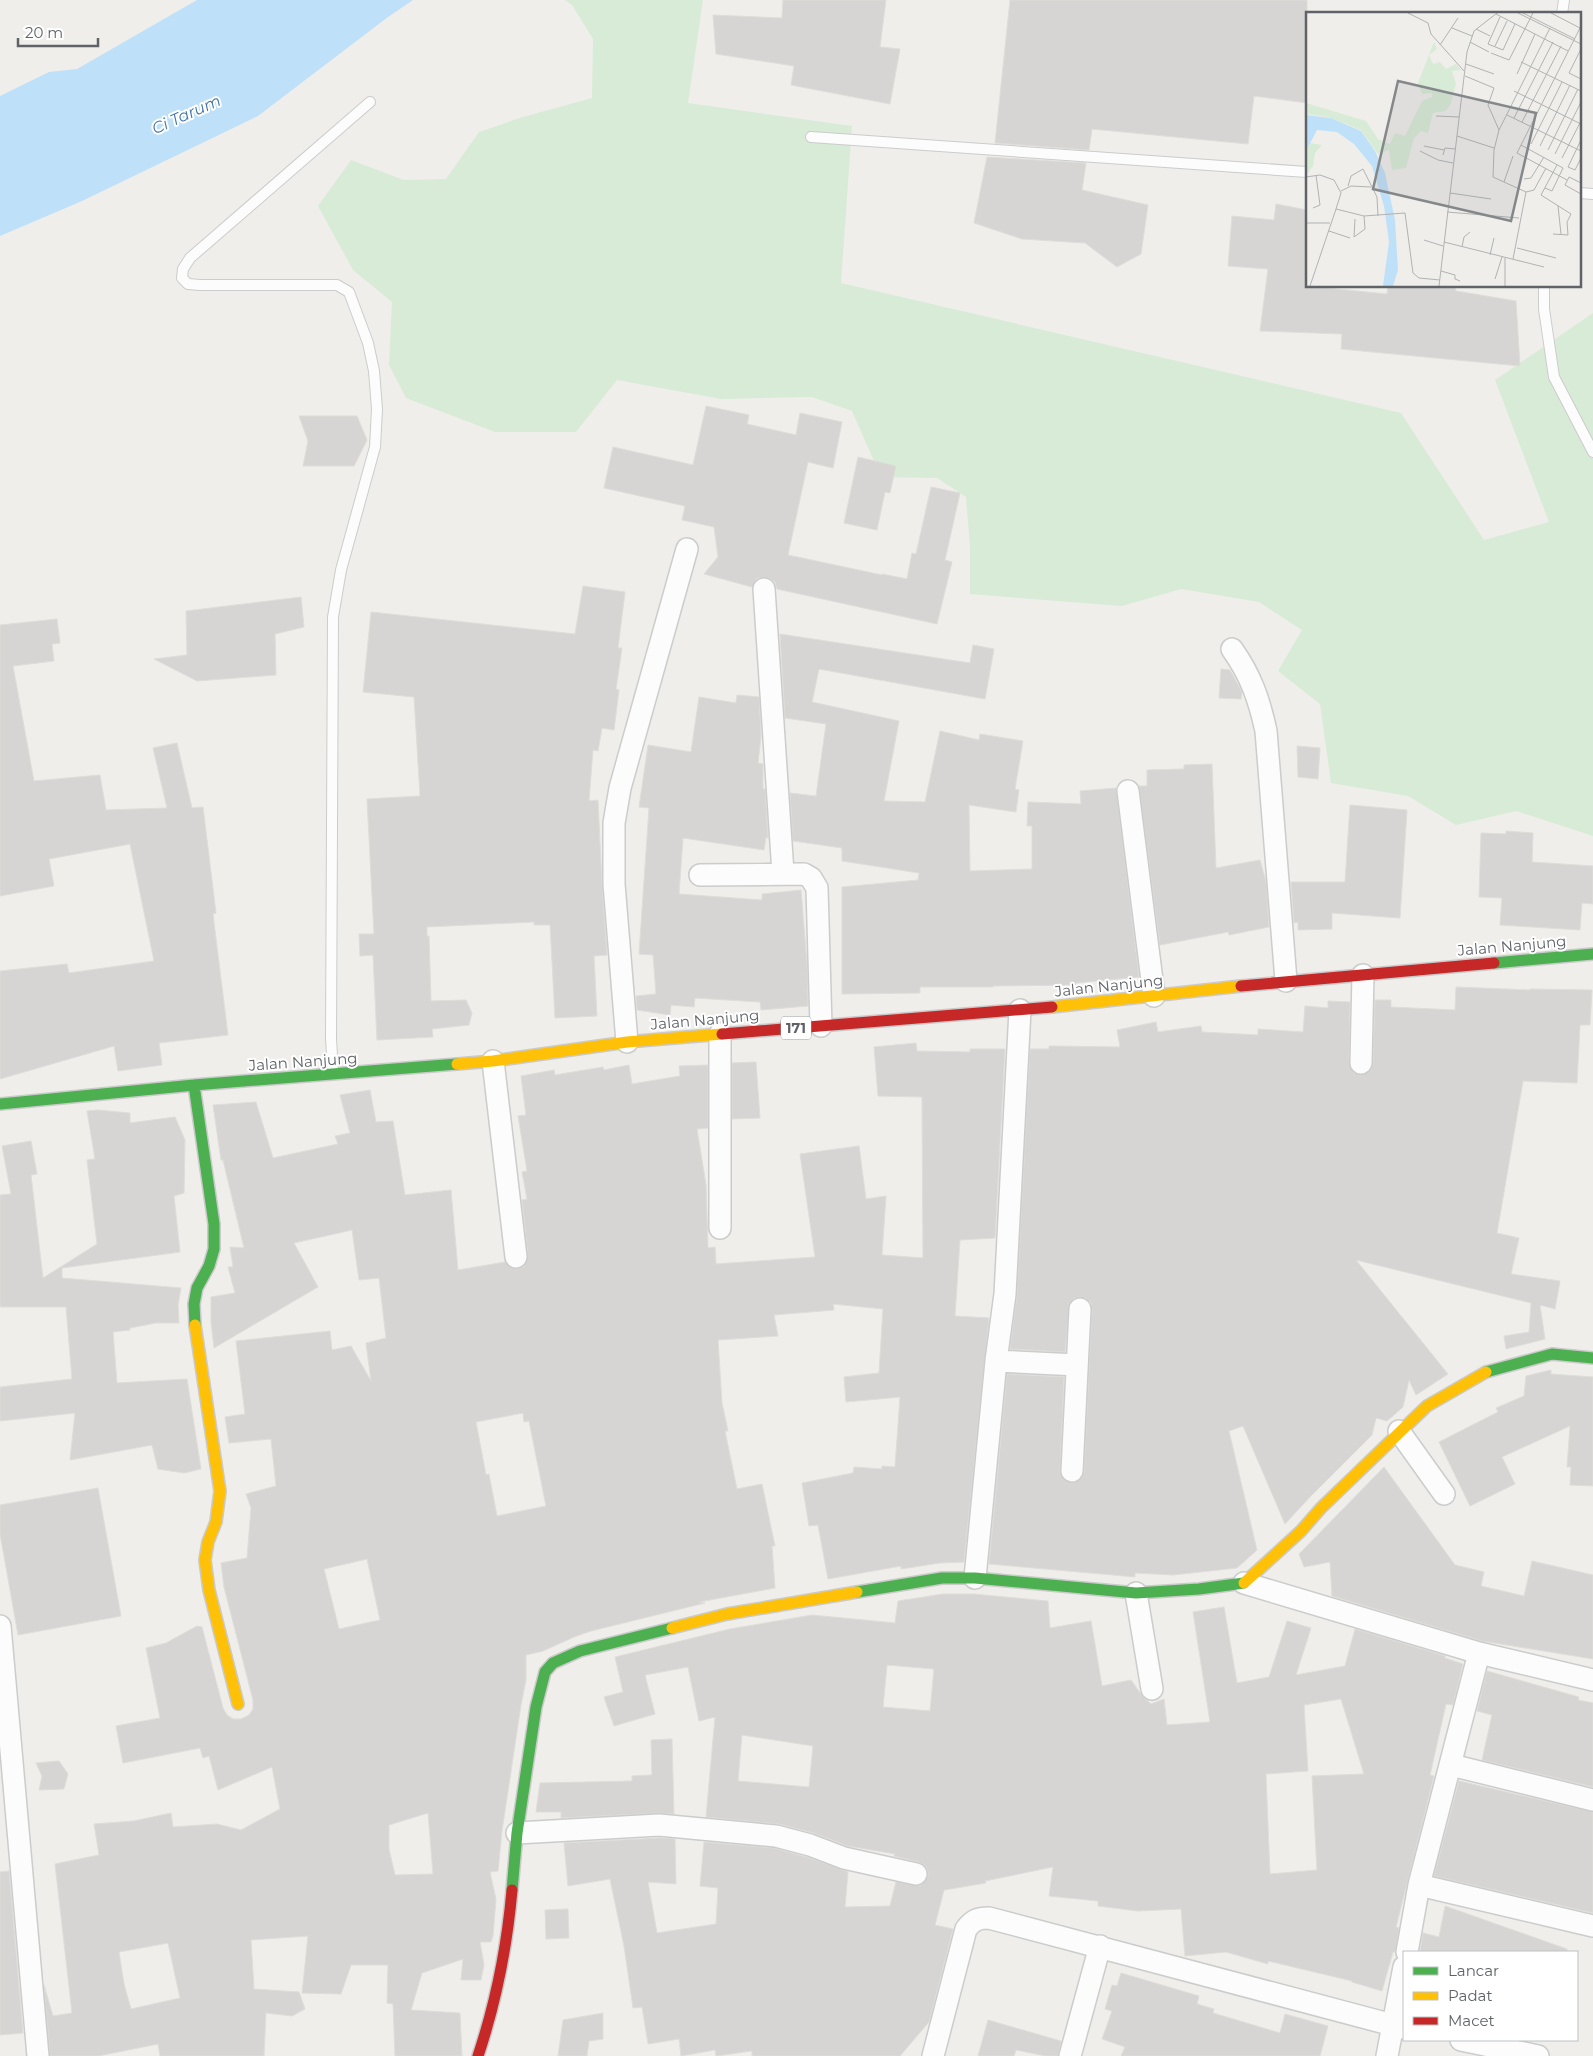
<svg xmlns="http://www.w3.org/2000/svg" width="1593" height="2056" font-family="Montserrat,sans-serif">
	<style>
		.green { fill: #d8ebd6 }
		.water { fill: #bfe0f9 }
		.building { fill: #d6d5d3; stroke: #deddd9; fill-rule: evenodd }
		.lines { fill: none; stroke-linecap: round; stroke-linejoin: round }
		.lane-casing { stroke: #cbcccc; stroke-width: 12 }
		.street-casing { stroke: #cbcccc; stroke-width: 24 }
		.fast-casing { stroke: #cacacb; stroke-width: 14 }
		.slow-casing { stroke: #cacacb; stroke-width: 14 }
		.jam-casing { stroke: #cacacb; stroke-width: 14 }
		.lane { stroke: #fdfcfc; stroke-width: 10 }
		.street { stroke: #fdfcfc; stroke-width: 21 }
		.fast { stroke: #4caf50; stroke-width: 11 }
		.slow { stroke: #ffc107; stroke-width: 11 }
		.jam { stroke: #c62828; stroke-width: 11 }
		.labels { text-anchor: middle; stroke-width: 4; stroke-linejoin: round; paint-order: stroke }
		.shield { fill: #fff; stroke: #8f9295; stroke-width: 1 }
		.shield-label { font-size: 14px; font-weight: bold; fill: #5f6368 }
		.street-label { font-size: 15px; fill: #5f6368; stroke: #fff }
		.water-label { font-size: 16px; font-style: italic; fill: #4174aa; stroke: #fff }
		.inset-road { fill: none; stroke: #b1b2b2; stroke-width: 1 }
		.view { fill: #84888a; fill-opacity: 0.15; stroke: #84888a; stroke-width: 2.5 }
		.inset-edge { fill: none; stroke: #5f6368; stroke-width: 2.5 }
	</style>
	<rect width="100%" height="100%" fill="#efeeea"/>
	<path class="green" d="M565,0H703L688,103L852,126L841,283L1401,413L1484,540L1549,522L1495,380L1593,313V836L1516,811L1456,825L1408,796L1331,783L1320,704L1278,671L1302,630L1259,602L1181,589L1122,606L970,594V547L966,497L937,478L881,477L852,411L812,397L721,399L617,380L576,432H495L406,398L389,365L392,302L353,270L318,206L351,160L404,180L446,179L479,132L523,117L592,98L593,39L572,5Z"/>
	<path class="water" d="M197,0H413L388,17L258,116L82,201L0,236V96L49,72L77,69Z"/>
	<path class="building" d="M783,0H886L880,47L900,49L890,104L791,85L794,66L716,54L713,15L782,18Z
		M1010,0H1307V103L1254,96L1248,144L1092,129L1089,150L995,143Z
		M987,157L1086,163L1082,190L1148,205L1141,254L1117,267L1085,243L1022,239L974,223Z
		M1276,204L1307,210V286L1387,294L1388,286H1455L1456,291L1516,301L1520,366L1341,349L1342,334L1260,331L1268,269L1228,266L1232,216L1274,220Z
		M706,406L749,415L747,424L796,435L800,413L842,422L833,468L808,462L788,555L882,575V574L907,579L912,553L916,554L931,487L960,493L945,560L952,562L937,624L777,589L775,582L769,578H757L752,587L704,574L718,557L714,527L682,520L685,506L604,488L613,447L693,465Z
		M299,416H357L367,440L354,466H303L308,441Z
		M858,457L896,466L890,493L885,492L877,530L844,523Z
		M583,586L625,592L618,648H622L616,689L619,690L614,730L602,728L598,751L593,750L589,801L598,800L602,885L607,955L594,956L597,1016L555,1018L550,925H534V922L427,927V936H429L431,1001L466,1000L472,1013L469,1025L432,1029L433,1037L377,1040L373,955L360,956L359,934H374L367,799L420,796L414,697L363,692L371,612L575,634Z
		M301,597L304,627L275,634L276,675L197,681L154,659L187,655L186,611Z
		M57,619L60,643L52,644L54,661L13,666L34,781L100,775L106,810L167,808L153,748L177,743L192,808L203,807L216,913L213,914L228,1035L159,1043L162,1065L118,1071L114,1046L0,1079V971L67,964L69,973L154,961L130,844L49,859L54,886L0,896V625Z
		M780,634L970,663L973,645L994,649L985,699L819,669L812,702L899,721L884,801L925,802L940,731L979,740L980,734L1023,741L1015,789L1019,790L1016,812L969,805L970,871L1032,869V826H1027L1028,802L1081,804L1080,791L1116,788L1139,977L1076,983V985L993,986V987H920V993L842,994V887L918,880L919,873L842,861V848L793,841L790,793L816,796L826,724L785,718Z
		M1221,669L1230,670L1242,692L1241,699L1219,698Z
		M737,695L759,697L761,736L758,763L763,764V789H765L768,838L766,837L764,850L683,838L679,894L762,900V894L801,890L807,964L808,1006L761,1010L760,1002L695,998L694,1007L671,1005L670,1015L637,1010L636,996L656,994L653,955L639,954L649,808L639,807L648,745L691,752L699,697L736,703Z
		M1297,746L1320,748L1318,779L1298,777Z
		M1212,764L1216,868L1260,860L1266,882L1269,927L1229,935L1228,932L1160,945L1139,786H1147V770L1184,769V765Z
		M1350,805L1407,810L1400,918L1332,913V929L1298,930V922L1294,923L1291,882H1345Z
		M1506,831L1533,833L1532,862L1593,866V904L1582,903L1580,930L1500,925L1502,898L1479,897L1481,833L1506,834Z
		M1456,987L1530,990V989L1592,990L1590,1025H1580L1577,1083L1523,1081L1497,1233L1519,1238L1511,1274L1560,1281L1555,1309L1540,1305L1545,1339L1506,1349L1504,1336L1529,1332L1531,1303L1356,1260L1448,1374L1416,1395L1409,1380L1403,1407L1387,1421L1376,1418L1372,1435L1310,1497L1285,1524L1243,1426L1229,1431L1257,1550L1237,1568L1173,1575L1135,1573V1577L989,1564L1007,1374L1064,1377L1060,1471L1065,1481L1072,1483L1082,1478L1084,1472L1092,1310L1091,1303L1086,1298L1080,1297L1074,1298L1069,1303L1065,1352L1010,1349L1017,1295L1030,1049H1049V1046L1120,1047L1117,1030L1156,1022L1158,1032L1201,1026L1202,1032L1258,1035V1029L1303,1032L1305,1006L1328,1008V1001L1350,1002L1349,1063L1354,1073L1361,1075L1371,1070L1373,1064L1375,1000H1391V1007L1455,1010Z
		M916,1043L917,1051L970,1052V1049H1005L995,1238L960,1240L955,1316L989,1318L964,1562L940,1563L901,1569V1566L828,1579L818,1525L809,1526L802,1483L853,1473L854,1467L882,1469V1466L895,1467L900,1397L846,1402L844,1377L879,1373L883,1309L833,1304L834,1310L774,1315L778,1336L718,1340L722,1403L728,1431H725L737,1489L762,1484L775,1546H772L775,1588L699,1602L705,1603L591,1631L574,1637L543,1651L526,1655V1680L521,1705L502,1831L498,1871L490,1872L496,1899L493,1936L491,1942H480L484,1965L481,1980H461L463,1959L422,1973L411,2010L460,2013L462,2056H395L393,2004L387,2003L388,1965H351L341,1994L302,1993L308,1936L251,1940L254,1989L299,1992L305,2009L292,2016L266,2013L264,2056H160L158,2044L98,2056H50L44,1985L53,2016L72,2013L55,1864L99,1855L94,1824L134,1821L171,1813L173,1827L217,1824L241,1830L280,1809L272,1767L218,1790L209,1756L203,1758L200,1748L123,1763L116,1726L160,1718L146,1648L166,1643L197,1626L202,1627L223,1708L227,1715L233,1719H241L249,1715L253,1709V1700L224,1587L221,1563L247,1558L251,1508L246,1494L276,1486L271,1439L229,1443L225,1417L245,1414L236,1341L330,1331L332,1350L351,1346L371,1381L366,1343L386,1338L379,1278L359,1280L352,1230L294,1243L318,1287L214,1348L211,1322V1297L235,1293L228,1267H233L230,1247L244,1248L223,1160H221L213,1105L256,1102L273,1158L338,1144L335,1136L350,1133L340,1095L370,1090L376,1122L393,1121L405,1195L451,1190L458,1270L505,1262L511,1268L517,1269L524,1267L528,1256L522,1200L527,1199L522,1172L527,1171L518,1116L526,1115L521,1076L554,1070L555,1075L603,1067L604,1070L629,1065L632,1084L680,1076L679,1066L708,1065V1128L697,1129L706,1185L708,1248L715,1247L716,1264L815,1257L800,1154L859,1146L866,1199L886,1196L882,1255L923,1258L922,1097L878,1096L874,1047ZM523,1413L524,1422L529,1421L546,1506L497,1516L489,1474L486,1475L476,1422ZM367,1559L380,1620L339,1629L324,1569ZM428,1813L433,1874L395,1875L389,1849V1825ZM168,1943L180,1998L131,2009L124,1984L119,1952Z
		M756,1062L760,1118L732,1119V1063Z
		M98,1110L130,1113V1123L175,1117L185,1140L184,1193L174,1196L180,1252L62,1268V1278L181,1288L178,1305L179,1323H156L130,1328V1330L113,1332L117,1383L187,1379L201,1469L184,1473L158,1469L152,1445L70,1460L75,1413L0,1421V1387L72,1379L66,1307H0V1195L11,1194L2,1146L31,1141L37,1174L31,1175L43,1278L97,1244L87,1160L95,1159L87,1111Z
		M1551,1370V1374L1593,1377V1486L1570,1485L1571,1467H1567L1570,1426L1502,1457L1515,1484L1470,1506L1439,1442L1498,1412L1496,1408L1524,1396L1526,1376Z
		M1384,1467L1455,1565L1484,1572L1481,1586L1524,1596L1532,1561L1593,1575V1659L1482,1641L1332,1596L1330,1562L1304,1567L1299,1554Z
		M98,1488L121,1616L18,1635L0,1534V1505Z
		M943,1594H974L1048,1601L1050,1628L1091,1621L1102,1686L1131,1680L1143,1697L1151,1704L1164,1699L1167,1725L1210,1722L1193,1612L1224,1607L1237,1683L1269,1677L1287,1621L1311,1628L1296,1675L1345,1666L1355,1629L1445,1656V1658L1463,1664L1453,1705L1446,1704L1430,1775L1434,1776L1396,1927L1399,1928L1395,1952H1393L1382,1991L1352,1982V1981L1268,1961V1964L1226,1952L1185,1956L1181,1909L1138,1911L1098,1906V1901L1049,1896L1053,1867L985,1881L986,1883L944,1890L935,1925L953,1929L929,2022L900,2056H752V2051L716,2056L715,2050L681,2056L679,2039L648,2044L642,2007L633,2008L624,1946L610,1879L568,1886L564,1843L659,1838L675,1839L676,1884L648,1882L657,1933L716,1924L718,1888L700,1886L704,1842L774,1848L806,1857L848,1872L845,1907L890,1906L896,1882L920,1886L928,1877V1871L925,1865L919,1862L894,1856L895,1854L848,1846L814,1833L779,1824L706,1817L715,1717L699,1721L688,1667L645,1675L655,1714L614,1726L604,1697L623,1692L615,1657L730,1629L812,1615L895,1623L898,1601ZM887,1665L934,1669L930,1711L883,1707ZM1341,1699L1364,1774L1312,1776L1317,1870L1270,1874L1266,1774L1308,1771L1304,1705ZM742,1735L813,1746L809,1787L738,1781Z
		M1487,1671L1579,1697L1578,1700L1593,1703V1787L1482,1760L1492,1715L1477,1711Z
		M672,1739L674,1814L658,1813L561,1818V1812H536L540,1783L632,1781V1776L652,1775L651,1740Z
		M59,1761L68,1774L64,1789L39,1790L42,1776L36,1763Z
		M1459,1781L1593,1812V1913L1434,1876Z
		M9,1871L23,2033L0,2035V1872Z
		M1445,1906L1567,1949V1952H1420L1423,1933L1439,1937Z
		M568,1909L569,1938L546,1939L545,1910Z
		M1121,1973L1199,1996L1197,2004L1214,2009L1213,2013L1280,2033L1285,2014L1328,2026L1320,2056H1121L1125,2047L1102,2039L1112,2011L1105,2009L1112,1985L1117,1986Z
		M603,2013V2039L589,2041L587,2056H558L563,2020Z
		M988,2020L1061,2041L1058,2056H1046L1016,2050L1014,2056H978Z"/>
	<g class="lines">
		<g class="lane-casing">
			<path id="lane" d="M1562,14L1564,0
				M811,137L1307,172
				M1579,193L1593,194
				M1544,286V309L1554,377L1593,452
				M333,1073L331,1038L333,617L341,570L375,447L377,409L374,371L368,343L349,292L337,285H200L188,284L182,278L183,269L190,258L370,102"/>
		</g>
		<g class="street-casing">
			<path id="street" d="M764,589L783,873
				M1232,649C1251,676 1259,699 1266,731L1286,981
				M1128,791L1154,996
				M700,875L804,874L811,878L817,888L821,1026
				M627,1042L614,884V823L620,788L687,549
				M493,1061L516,1257
				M1361,1063L1363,975
				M720,1228V1034
				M996,1361L1077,1365
				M1399,1431L1444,1494
				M1072,1471L1080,1309
				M975,1578L996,1361L1005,1294L1020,1010
				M1244,1583L1479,1653L1593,1680
				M1136,1593L1152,1689
				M0,1626L38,2056
				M1451,1765L1593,1800
				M517,1833L659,1825L776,1836L810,1845L844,1858L916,1874
				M1419,1885L1593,1926
				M1407,1952L1419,1885L1479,1653
				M1461,2040L1538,2056
				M933,2056L966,1929C973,1920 978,1918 989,1918L1404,2028
				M1070,2056L1100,1946
				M1387,2056L1404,1967"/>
		</g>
		<g class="fast-casing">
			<path id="fast" d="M1494,963L1593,954
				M194,1085L214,1224V1249L209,1266L197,1288L194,1304L195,1325
				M0,1104L194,1085L457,1064
				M1486,1372L1552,1354L1593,1358
				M857,1592L942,1578H975L1136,1593L1199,1589L1244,1583
				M512,1890L517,1833L536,1707L545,1672L553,1663L580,1651L672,1628"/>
		</g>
		<g class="slow-casing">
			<path id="slow" d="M1052,1007L1241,986
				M457,1064L493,1061L627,1042L722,1034
				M195,1325L220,1491L216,1522L208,1542L205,1560L209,1590L238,1704
				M1244,1583L1301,1531L1321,1508L1427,1406L1486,1372
				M672,1628L727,1614L857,1592"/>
		</g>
		<g class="jam-casing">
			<path id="jam" d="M1241,986L1494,963
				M722,1034L1052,1007
				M478,2056C496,2002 507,1947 512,1890"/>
		</g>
		<use href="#lane" class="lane"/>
		<use href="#street" class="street"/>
		<use href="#fast" class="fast"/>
		<use href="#slow" class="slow"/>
		<use href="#jam" class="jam"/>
	</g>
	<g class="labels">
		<rect class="shield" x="781" y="1016.5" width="30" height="23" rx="4"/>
		<g class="shield-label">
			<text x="796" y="1033">171</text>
		</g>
		<g class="street-label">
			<text transform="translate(1512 946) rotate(-5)" y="5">Jalan Nanjung</text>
			<text transform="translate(1109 986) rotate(-6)" y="5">Jalan Nanjung</text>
			<text transform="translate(705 1020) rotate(-5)" y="5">Jalan Nanjung</text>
			<text transform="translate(303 1062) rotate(-4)" y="5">Jalan Nanjung</text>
		</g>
		<g class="water-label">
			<text transform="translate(186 114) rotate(-24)" y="6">Ci Tarum</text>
		</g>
	</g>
	<g transform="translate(1306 12)">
		<rect width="275" height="275" fill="#efeeea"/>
		<path d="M128,30L131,37L123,43L127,52L134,50L140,57L150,52L155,58L146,59L150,72L145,91L140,99L127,101L122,121L115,119L108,126L100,156L86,158L83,138L72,142L55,118L23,105L0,102V91L60,109L72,127L84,132L89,121L99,124L116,89L126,85V81L116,82L112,71ZM4,131L16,133L9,141L7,154L0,163V139Z" fill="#d8ebd6"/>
		<path d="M0,103L25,106L55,119L69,139L79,161L89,208L92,258L87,274H77L83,230L78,194L66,154L48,132L31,120L11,118L0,139Z" fill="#bfe0f9"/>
		<path class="inset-road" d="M102,1L122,11L125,22L158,59M212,1L275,32M217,1L269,27M245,1L274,16M190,2L262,39M194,5L182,32L197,38L209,12M146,16L166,24M170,17L184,24M164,30L183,40M134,33L152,6M189,34L201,9M275,37L263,61L275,67M185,41L203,48L227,1M215,50L275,79M160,52L188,62M211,62L229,22M159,64L188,76L182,93L193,118L188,138L187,165L220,180M208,79L275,112M201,103L275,139M130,104L153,105M208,106L247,30M216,110L255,34M193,118L244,16M151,124L188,136M275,128L262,155L269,158L275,146M225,132L256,70M215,133L257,156L246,179L239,176M118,134L138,138M234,134L264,73M242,138L272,77M114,139L132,148L147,151M249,142L275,90M137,143L139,136L149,137M256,146L275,109M0,165L14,163L28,168L35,181L30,197M218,167L225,166L238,145M261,168L211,141L275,14M198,170L207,144M275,171L263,165L259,173L275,182M42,174L45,164L57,157L71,185L72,204M35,179L45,174L65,175M144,181L185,187M252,194L255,222M7,196L14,193L10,163M141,200L213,206M49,207L48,225L59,217L58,204M0,211H24M23,219L44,226M247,222L262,223L261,210L265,202L235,183L251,153M118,228L137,234M138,230L238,255M156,235L158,225L164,220M211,236L250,246M184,243L188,226M207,247L220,180L228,178L240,156M135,259L149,263V267L154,269M189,267L196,245M4,274L30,197L58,204L99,201L107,261L113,266L134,268M133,274L161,40L168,19L191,1M199,274V246"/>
		<path class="view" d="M92,69L230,101L205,209L67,177Z"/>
		<rect width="275" height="275" class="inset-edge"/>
	</g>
	<rect x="1403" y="1951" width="175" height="90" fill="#ffffff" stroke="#bfc1c3"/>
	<rect x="1413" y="1967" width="25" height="8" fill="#4caf50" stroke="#bfc1c3"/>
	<text x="1448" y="1976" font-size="15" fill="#5f6368">Lancar</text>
	<rect x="1413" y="1992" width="25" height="8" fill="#ffc107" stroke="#bfc1c3"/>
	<text x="1448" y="2001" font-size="15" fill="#5f6368">Padat</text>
	<rect x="1413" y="2017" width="25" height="8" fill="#c62828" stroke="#bfc1c3"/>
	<text x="1448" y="2026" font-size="15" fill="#5f6368">Macet</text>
	<path d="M18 38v8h80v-8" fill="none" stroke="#5f6368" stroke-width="2.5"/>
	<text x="25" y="38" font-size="15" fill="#5f6368" stroke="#ffffff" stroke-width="4" paint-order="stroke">20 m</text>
</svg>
